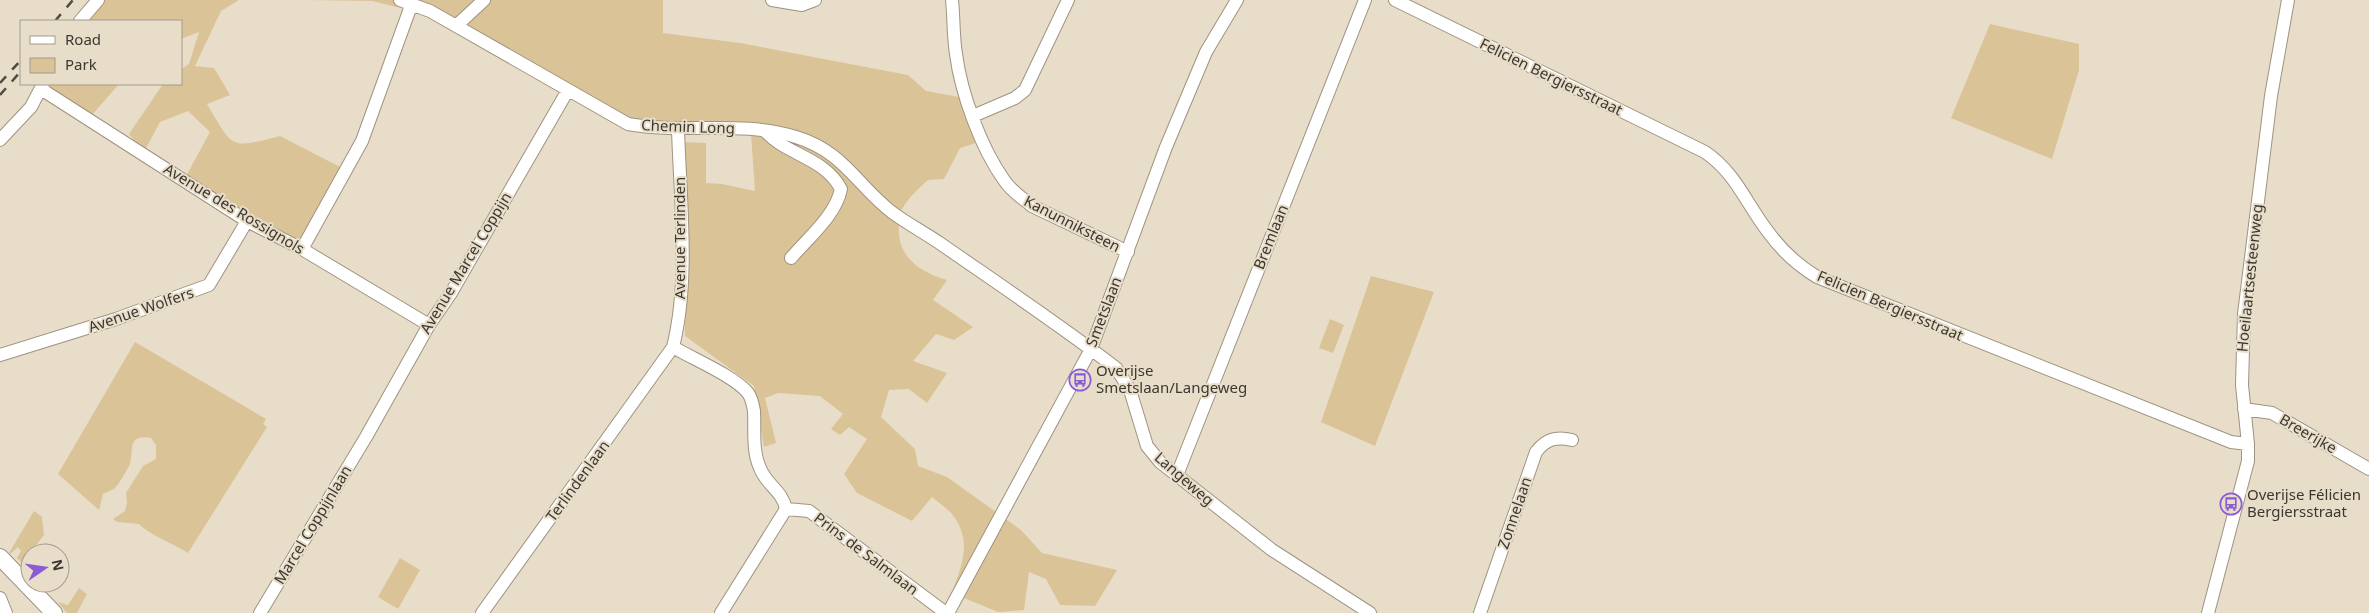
<svg xmlns="http://www.w3.org/2000/svg" width="2369" height="613" font-family="'Noto Sans',sans-serif">
	<style>
		.green { fill: #dbc398 }
		.lines { fill: none; stroke-linecap: round; stroke-linejoin: round }
		.minor-casing { stroke: #9e9380; stroke-width: 14 }
		.major-casing { stroke: #9e9380; stroke-width: 18 }
		.minor { stroke: #fff; stroke-width: 12 }
		.major { stroke: #fff; stroke-width: 16 }
		.rail { stroke: #504b42; stroke-width: 2.5; stroke-dasharray: 9 9; stroke-linecap: butt }
		.labels { text-anchor: middle; stroke-width: 4; stroke-linejoin: round; paint-order: stroke }
		.street-label { font-size: 15px; fill: #3c3830; stroke: #e8ddc9 }
		.poi-label { font-size: 15px; fill: #3c3830; stroke: #e8ddc9; text-anchor: start }
	</style>
	<rect width="100%" height="100%" fill="#e8ddc9"/>
	<path class="green" d="M101,0H239L221,11L195,66L214,68L230,95L207,104C234,149 229,149 280,136L342,168L304,245L185,178L210,132L188,111L160,122L144,152L129,134L163,84H181V69L189,64L199,32L181,39V21H79Z
		M306,0H663V33L740,43L908,75L926,91L959,97L976,143L960,148L944,179L928,180C918,189 909,197 902,209C900,213 900,219 899,224C896,256 919,272 947,280L933,300L973,327L954,340L936,334L913,361L947,373L927,403L909,389L889,390L881,417L915,449L918,466L947,477L1021,530L1042,553L1117,570L1095,606L1060,605L1046,579L1029,572L1024,610L998,612L952,593C961,567 972,544 955,518C950,510 939,503 932,497L912,521L857,493L844,474L867,439L849,427L840,435L831,429L843,414L820,396L778,393L765,398L776,443L764,447L754,386L685,336L683,142L706,143V183L722,184L755,191L751,134L626,118L454,21L372,1Z
		M1990,24L2079,44V70L2052,159L1951,118Z
		M48,84H119L92,115L47,88Z
		M1371,276L1434,292L1375,446L1321,422Z
		M1330,319L1344,325L1333,353L1319,348Z
		M135,342L266,419L263,424L267,427L188,553C174,544 148,534 139,524L117,522L113,519L125,511L127,503L126,493L143,466L156,459V445L151,438C125,433 135,454 129,466C126,472 119,484 114,489C111,491 106,492 103,494L99,510L58,474Z
		M34,511L42,517L44,535L30,553L25,566L17,558L21,551L18,547L10,554L9,553Z
		M400,558L420,570L398,609L378,597Z
		M79,588L87,594L77,613H67L58,602L68,605Z"/>
	<g class="lines">
		<g class="minor-casing">
			<path id="minor" d="M400,0L430,11L628,124C683,134 742,120 796,137C845,152 857,186 893,213C908,224 925,233 941,244C1000,285 1060,325 1116,368L1130,390L1147,446L1160,462L1272,550L1370,613
				M772,0L802,5L815,0
				M952,0C954,18 953,36 956,54C961,93 981,148 1004,180C1011,191 1022,198 1032,206L1128,252
				M1395,0L1705,152C1737,174 1746,204 1769,233C1782,251 1799,266 1817,277L2231,442L2248,444
				M80,21L98,0
				M456,26L484,0
				M41,89L247,221L302,249L429,325
				M973,116L1015,98L1025,90L1068,0
				M765,131C786,155 824,157 841,189C836,215 808,238 791,258
				M0,140L31,107L43,84
				M302,249L362,141L412,3
				M673,347C693,359 734,376 748,393C751,397 753,405 754,411C755,430 752,451 760,468C767,486 782,490 786,509L809,511L946,613
				M0,355L116,319L209,285L247,221
				M2244,409L2272,413L2369,469
				M1177,475L1365,0
				M0,598L6,613
				M260,613L366,437L429,325L451,293L568,90
				M482,613L673,347C690,279 680,199 678,129
				M721,613L786,509
				M948,613L1091,349L1166,147L1206,52L1237,0
				M1480,613L1536,452C1546,439 1556,436 1572,440
				M2208,613L2248,461V444L2242,385L2244,314L2271,96L2288,0"/>
		</g>
		<g class="major-casing">
			<path id="major" d="M0,557L54,613"/>
		</g>
		<use href="#minor" class="minor"/>
		<use href="#major" class="major"/>
		<path class="rail" d="M55,21L73,0
			M0,83L21,60
			M0,95L21,71"/>
	</g>
	<defs>
		<g id="bus-ring" transform="scale(1.125)"><circle r="9.5" fill="#e8ddc9" stroke="#8a5cd5" stroke-width="1.5"/><path d="M-5-6H5V4H4V6H2V4H-2V6H-4V4H-5ZM-3.5-4V0h7V-4ZM-3.5 1.2v1.5H-2V1.2ZM2 1.2v1.5H3.5V1.2Z" fill="#8a5cd5"/></g>
	</defs>
	<g fill-rule="evenodd">
		<use href="#bus-ring" x="1080" y="380"/>
		<use href="#bus-ring" x="2231" y="504"/>
	</g>
	<g class="labels">
		<g class="street-label">
			<text transform="translate(1551 77) rotate(26)" y="5">Felicien Bergiersstraat</text>
			<text transform="translate(688 127) rotate(2)" y="5">Chemin Long</text>
			<text transform="translate(234 209) rotate(31)" y="5">Avenue des Rossignols</text>
			<text transform="translate(1072 224) rotate(27)" y="5">Kanunniksteen</text>
			<text transform="translate(1271 237) rotate(-68)" y="5">Bremlaan</text>
			<text transform="translate(680 238) rotate(-90)" y="5">Avenue Terlinden</text>
			<text transform="translate(466 263) rotate(-59)" y="5">Avenue Marcel Coppijn</text>
			<text transform="translate(2250 278) rotate(-84)" y="5">Hoeilaartsesteenweg</text>
			<text transform="translate(1890 306) rotate(23)" y="5">Felicien Bergiersstraat</text>
			<text transform="translate(141 310) rotate(-19)" y="5">Avenue Wolfers</text>
			<text transform="translate(1104 312) rotate(-69)" y="5">Smetslaan</text>
			<text transform="translate(2308 434) rotate(30)" y="5">Breerijke</text>
			<text transform="translate(1184 479) rotate(41)" y="5">Langeweg</text>
			<text transform="translate(578 481) rotate(-54)" y="5">Terlindenlaan</text>
			<text transform="translate(1515 513) rotate(-71)" y="5">Zonnelaan</text>
			<text transform="translate(313 525) rotate(-59)" y="5">Marcel Coppijnlaan</text>
			<text transform="translate(866 554) rotate(37)" y="5">Prins de Salmlaan</text>
		</g>
		<g class="poi-label">
			<text x="1096" y="376">Overijse<tspan x="1096" dy="17">Smetslaan/Langeweg</tspan></text>
			<text x="2247" y="500">Overijse Félicien<tspan x="2247" dy="17">Bergiersstraat</tspan></text>
		</g>
	</g>
	<rect x="20" y="20" width="162" height="65" fill="#e8ddc9" stroke="#a39b8c"/>
	<rect x="30" y="36" width="25" height="8" fill="#ffffff" stroke="#a39b8c"/>
	<text x="65" y="45" font-size="15" fill="#3c3830">Road</text>
	<rect x="30" y="58" width="25" height="15" fill="#dbc398" stroke="#a39b8c"/>
	<text x="65" y="70" font-size="15" fill="#3c3830">Park</text>
	<g transform="translate(45 568) rotate(77)"><circle r="24" fill="#e8ddc9" stroke="#a39b8c"/>
	<path d="M0-4L9 19L0 12L-9 19Z" fill="#8a5cd5"/>
	<text y="-8" font-size="14" font-weight="bold" text-anchor="middle" fill="#3c3830">N</text>
	</g>
</svg>
